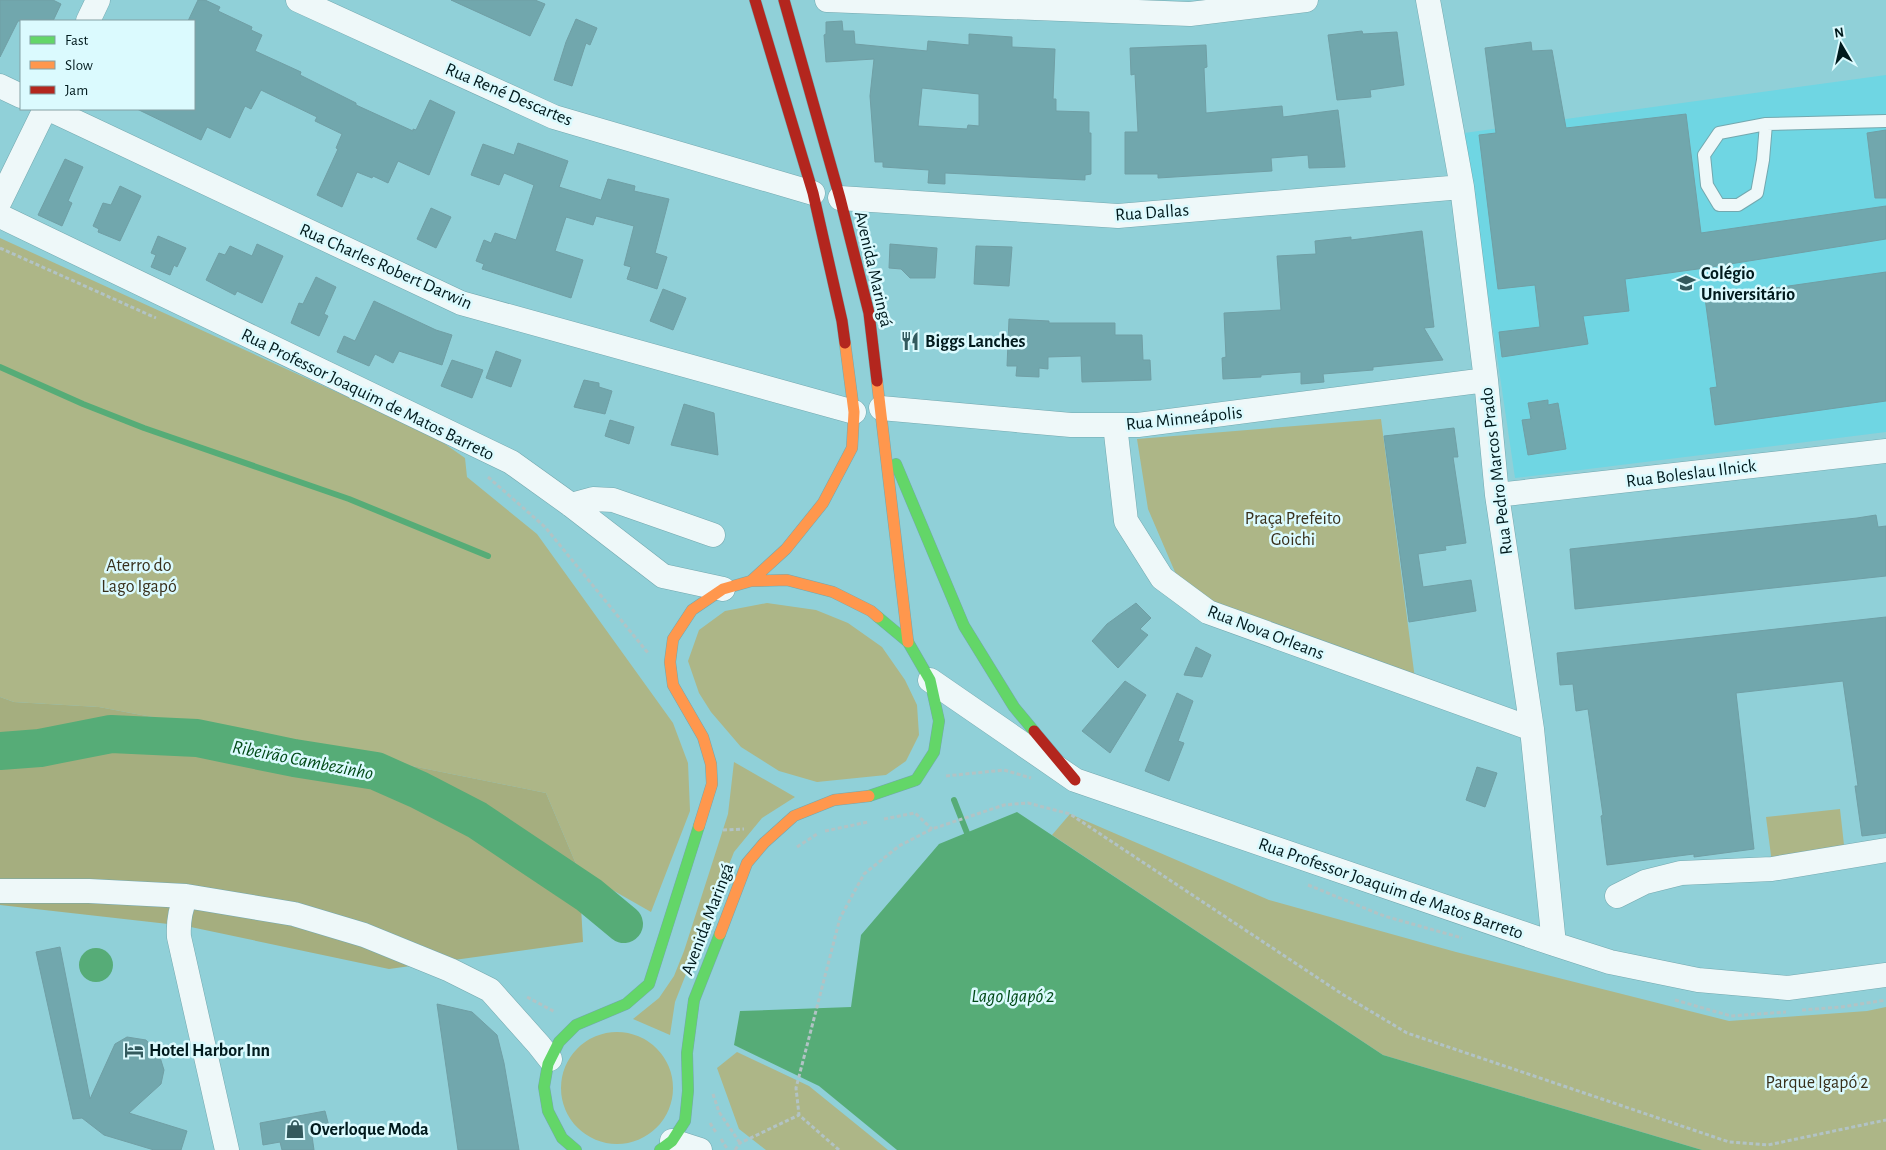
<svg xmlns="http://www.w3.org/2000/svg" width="1886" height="1150" font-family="'Alegreya Sans',sans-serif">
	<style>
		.built { fill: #6fd6e3 }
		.green { fill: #adb687 }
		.forest { fill: #a5ae7f }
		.water { fill: #56ac77 }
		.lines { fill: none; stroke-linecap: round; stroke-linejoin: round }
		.stream { stroke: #56ac77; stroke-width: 6 }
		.river { stroke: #56ac77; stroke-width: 38 }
		.building { fill: #71a7ad; stroke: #709fa5; fill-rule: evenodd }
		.lane-casing { stroke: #73a8af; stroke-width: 14 }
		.street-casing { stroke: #73a8af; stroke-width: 25 }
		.fast-casing { stroke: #73a8af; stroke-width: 12 }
		.slow-casing { stroke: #73a8af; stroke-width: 12 }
		.jam-casing { stroke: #73a8af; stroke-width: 12 }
		.path { stroke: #b2c3c5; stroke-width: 3; stroke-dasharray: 4 2.5; stroke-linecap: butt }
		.lane { stroke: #eef8f9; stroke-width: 12 }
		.street { stroke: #eef8f9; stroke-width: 24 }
		.fast { stroke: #63d668; stroke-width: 11 }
		.slow { stroke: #ff974d; stroke-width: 11 }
		.jam { stroke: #b3261e; stroke-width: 11 }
		.labels { text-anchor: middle; stroke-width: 5; stroke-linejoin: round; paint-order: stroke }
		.street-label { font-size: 18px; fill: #011a1d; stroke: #dbfafe }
		.poi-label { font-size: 18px; font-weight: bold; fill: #011a1d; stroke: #dbfafe; text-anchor: start }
		.park-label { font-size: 18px; fill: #382f1b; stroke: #dbfafe }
		.water-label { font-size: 19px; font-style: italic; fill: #004916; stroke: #dbfafe }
	</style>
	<rect width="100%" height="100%" fill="#90d0d8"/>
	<path class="built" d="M1886,75V432L1515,478L1464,133Z"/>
	<path class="green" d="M0,238L435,437L465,458L467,477L537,534L673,723L688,763L690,811L651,912L579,871L546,793L412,766L99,707L14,702L0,697Z
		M1381,419L1415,679L1215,609L1178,579L1148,509L1137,439Z
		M767,603L816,610L848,623L882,647L905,680L917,705L919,735L906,761L886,775L817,782L779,771L741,747L711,712L699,693L688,661L699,630L725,611Z
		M734,762L795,797L762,818L734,852L675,1002L670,1035L633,1019L659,998L674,976L684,951L728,814Z
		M1840,809L1845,854L1772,863L1766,817Z
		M1070,814L1269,900L1456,952L1729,1021L1867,1011L1886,1007V1150H1702L1383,1055L1052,835Z
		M561 1088a56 56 0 1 1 112 0a56 56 0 1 1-112 0Z
		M737,1052L809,1086L888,1150H766L739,1129L717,1068Z"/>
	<path class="forest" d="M0,697L14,702L99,707L412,766L546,793L579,871L583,942L389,969L186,926L0,905Z"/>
	<path class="water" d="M1017,812L1383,1055L1702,1150H897L819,1086L734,1045L740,1011L851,1007L861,935L939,844Z
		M79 965a17 17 0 1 1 34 0a17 17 0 1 1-34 0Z"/>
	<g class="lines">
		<path class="stream" d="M0,367L83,404L144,428L349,499L488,556
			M954,800L969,838"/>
		<path class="river" d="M0,751L40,748L111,734L197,738L294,758L376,771L419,790L477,820L589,895L624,924"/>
	</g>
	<path class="building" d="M0,0H53L61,4L53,21H18L0,57Z
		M198,0H205L220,7L218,11L252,27L251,30L262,35L255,51L301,72L300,75L356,103V105L413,131V129L416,130L430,100L455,112L429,175L398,161L388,183L373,176L372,178L357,172L342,207L317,195L338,149L336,148L342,134L315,121L317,117L261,90L251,109L245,106L230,138L207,127L201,140L137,109H194V21H188Z
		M451,0H535L545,4L530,36Z
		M576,19L597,28L590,45L586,43L572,86L554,80L566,42Z
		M842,21L843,31H854L855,44L927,51L928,41L969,45V34L1012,37V47L1055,49L1053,99H1056V111L1089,112V133H1091V174L1085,175V180L945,173V184L928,183L929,170L883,167V162H875L870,96L874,59L826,62L824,35L826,34V22ZM922,88L979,94V126L968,125L967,129L918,126Z
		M1362,31L1363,34L1397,32L1404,85L1370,90L1371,97L1337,100L1328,35Z
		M1531,42L1532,51L1552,50L1566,128L1686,114L1701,233L1886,206V239L1705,268L1625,279L1629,311L1583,316L1588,344L1502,357L1499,332L1540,327L1535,285L1498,289L1479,135L1496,133L1485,48Z
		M1206,45L1207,67L1204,68L1206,113L1282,106L1283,117L1338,110L1345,167L1309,168L1308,155L1271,158L1272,171L1158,178V174H1125V132H1138L1135,74L1131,75L1130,48Z
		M1886,130V198H1875L1867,133Z
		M518,143L568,161L559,187L601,200L608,179L635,186L634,191L669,199L655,253L667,257L657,289L627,279L631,267L624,265L634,226L596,216L593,225L566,217L555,251L583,260L571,298L482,269L484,264L476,261L484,240L491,243L495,233L516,240L534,185L504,173L499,185L471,175L483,144L514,155Z
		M65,159L83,167L68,201L72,203L62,226L38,215Z
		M120,186L141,196L120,241L98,232L99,229L93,226L103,203L111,205Z
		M431,208L451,217L436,248L417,239Z
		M1422,231L1434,327L1424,328L1443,360L1373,367V370L1323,374L1324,382L1301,384V372L1261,375V377L1223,379L1222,358L1226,357L1224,313L1281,310L1277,256L1316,254L1315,241L1351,237V240Z
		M158,236L186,248L177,267L174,265L170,275L151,267L156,255L151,253Z
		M257,244L283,256L262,303L237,291L235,295L206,280L219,253L225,255L230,246L252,256Z
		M890,244L937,248L935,278H910L901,269L889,268Z
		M976,246L1012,247L1009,286L974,284Z
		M1886,272V401L1715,425L1710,388L1717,387L1705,298Z
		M316,277L336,287L324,314L328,316L319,336L291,323L299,303L303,304Z
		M663,289L686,298L673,330L650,321Z
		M374,301L436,330L452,335L442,365L399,351L393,363L375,354L369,366L337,352L344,336L355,341Z
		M1009,319L1049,321V323H1115V335H1142L1143,360H1150L1151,380L1082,382L1081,356L1048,357V369L1039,368V377L1016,376L1017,366H1007Z
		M496,351L521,360L511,387L486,378Z
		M452,360L483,370L472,398L441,386Z
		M584,380L599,383V387L612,391L605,414L574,407Z
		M1548,400V405L1558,403L1566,449L1528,455L1522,420L1531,419L1528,403Z
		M684,404L714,413L718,455L671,445Z
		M610,420L634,427L629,444L605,436Z
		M1454,428L1458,457H1453L1466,543L1445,546L1446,550L1418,554L1423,587L1471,580L1476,611L1409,622L1384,436Z
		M1876,515L1878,527L1886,526V576L1575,609L1570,549L1857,518Z
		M1136,603L1151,618L1140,629L1148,635L1118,668L1092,641L1107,624Z
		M1886,617V833L1862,836L1855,786H1858L1843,681L1736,693L1754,849L1694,857V854L1607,865L1601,816L1603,815L1588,709L1576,711L1573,684L1560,685L1557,653Z
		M1196,647L1211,655L1202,677L1184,675Z
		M1125,681L1146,695L1110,753L1082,731Z
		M1177,693L1193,701L1178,741L1184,743L1169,781L1145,771Z
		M1477,767L1497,773L1485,807L1466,800Z
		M60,947L90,1099L115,1044L127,1037L146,1040L159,1054L164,1070L161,1084L129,1113L187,1131L181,1150H154L104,1135L82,1118L73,1119L36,952Z
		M437,1004L472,1012L497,1035L504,1063L519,1150H458Z
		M325,1111L331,1134L312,1136L314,1150H282L280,1142L263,1145L260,1123Z"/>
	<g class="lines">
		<g class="lane-casing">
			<path id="lane" d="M1766,124L1763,160L1757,193L1738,205H1719L1707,185L1704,155L1719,133L1766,124L1886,121"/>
		</g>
		<g class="street-casing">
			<path id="street" d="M298,0L554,117L813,193
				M827,0L1190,14L1306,0
				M1428,0L1462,187L1486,380L1497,495L1532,729L1554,944
				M88,21L98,0
				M0,86L21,96
				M49,109L461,303L854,412
				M840,198L1118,216L1462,187
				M0,201L45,109
				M0,216L511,462L571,505L663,576L723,589
				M881,408L1071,425H1138L1486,380
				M1115,425L1126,521L1162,578L1208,612L1532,729
				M1497,495L1886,451
				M571,505L593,499L613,500L713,535
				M930,680L1075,780L1554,944L1610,962L1698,980L1788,988L1886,975
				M0,891H89L186,896L294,914L364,935L450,970L490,990L539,1045L550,1059
				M186,896C180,910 178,922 179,937L227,1150
				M1617,896L1645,882L1681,873L1772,869L1886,850
				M672,1141L700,1150"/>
		</g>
		<g class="fast-casing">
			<path id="fast" d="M896,464L964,626L1014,707L1034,731
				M869,796L916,780L934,752L939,721L930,680L908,642L878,617
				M576,1150L562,1138L548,1111L544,1087L548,1064L559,1042L576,1025L626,1004L649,984L699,826
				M660,1150L672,1141L685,1121L688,1091L687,1053L694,1000L720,934"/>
		</g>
		<g class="slow-casing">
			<path id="slow" d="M877,381L908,642
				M751,581L786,549L823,503L852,448L854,412L845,343
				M699,826L712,784L711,764L703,737L673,685L670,662L673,639L692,610L723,589L751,581L787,580L833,592L871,611L878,617
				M720,934L747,863L764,843L794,816L834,800L869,796"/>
		</g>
		<g class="jam-casing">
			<path id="jam" d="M755,0L813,193L842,321L845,343
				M784,0L840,198L869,313L877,381
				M1034,731L1075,780"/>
		</g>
		<path class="path" d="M0,248L156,318
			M488,477L545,527L648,653
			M946,776L1004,770L1031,778
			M884,819L915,813L932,829
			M723,830L744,829
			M825,831L868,822
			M797,847L817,834
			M1308,885L1384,916L1462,938
			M527,997L555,1012
			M1675,1000L1731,1016L1786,1012
			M1802,1010L1841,1007L1886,1000
			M713,1094L719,1112L740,1143
			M710,1123L717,1134
			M721,1139L728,1150
			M735,1150L740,1143L799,1115
			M839,1150L799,1115L796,1088L840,918L864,874L899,846L932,829L1004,805L1028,803L1070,814L1342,994L1407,1033L1729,1142L1768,1145L1886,1120"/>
		<use href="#lane" class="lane"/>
		<use href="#street" class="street"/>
		<use href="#fast" class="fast"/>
		<use href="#slow" class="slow"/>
		<use href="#jam" class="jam"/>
	</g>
	<defs>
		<g id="school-bare" transform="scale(1.5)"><path d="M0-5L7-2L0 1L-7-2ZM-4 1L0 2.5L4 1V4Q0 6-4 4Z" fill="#335a5e" stroke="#dbfafe" stroke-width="2.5" paint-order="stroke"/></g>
		<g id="restaurant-bare" transform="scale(1.5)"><path d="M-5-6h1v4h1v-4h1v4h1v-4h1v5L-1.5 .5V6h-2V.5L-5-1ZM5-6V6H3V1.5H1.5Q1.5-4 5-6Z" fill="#335a5e" stroke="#dbfafe" stroke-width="2.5" paint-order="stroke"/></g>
		<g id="hotel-bare" transform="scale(1.5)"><path d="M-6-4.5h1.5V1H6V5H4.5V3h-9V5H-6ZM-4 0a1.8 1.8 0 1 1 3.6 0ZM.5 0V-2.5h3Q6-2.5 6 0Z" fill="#335a5e" stroke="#dbfafe" stroke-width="2.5" paint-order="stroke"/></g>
		<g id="shop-bare" transform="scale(1.5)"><path d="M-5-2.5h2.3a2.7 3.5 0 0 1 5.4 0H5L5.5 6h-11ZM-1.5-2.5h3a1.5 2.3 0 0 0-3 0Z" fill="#335a5e" stroke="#dbfafe" stroke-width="2.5" paint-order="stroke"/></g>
	</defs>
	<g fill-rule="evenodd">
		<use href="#school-bare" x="1686" y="283"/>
		<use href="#restaurant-bare" x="910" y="341"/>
		<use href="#hotel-bare" x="134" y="1050"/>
		<use href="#shop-bare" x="295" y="1129"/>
	</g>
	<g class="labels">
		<g class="street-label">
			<text transform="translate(509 94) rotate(23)" y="6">Rua René Descartes</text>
			<text transform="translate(1152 212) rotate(-4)" y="6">Rua Dallas</text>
			<text transform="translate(386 266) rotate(24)" y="6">Rua Charles Robert Darwin</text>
			<text transform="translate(874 269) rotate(77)" y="6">Avenida Maringá</text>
			<text transform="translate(368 394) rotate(26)" y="6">Rua Professor Joaquim de Matos Barreto</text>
			<text transform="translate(1184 418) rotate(-6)" y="6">Rua Minneápolis</text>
			<text transform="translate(1496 471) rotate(-97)" y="6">Rua Pedro Marcos Prado</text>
			<text transform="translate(1691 473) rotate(-7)" y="6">Rua Boleslau Ilnick</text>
			<text transform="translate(1266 632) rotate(21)" y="6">Rua Nova Orleans</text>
			<text transform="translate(1391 888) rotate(19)" y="6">Rua Professor Joaquim de Matos Barreto</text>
			<text transform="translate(707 919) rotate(-69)" y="6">Avenida Maringá</text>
		</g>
		<g class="poi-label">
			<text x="1701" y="279">Colégio<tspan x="1701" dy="21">Universitário</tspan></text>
			<text x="925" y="347">Biggs Lanches</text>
			<text x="149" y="1056">Hotel Harbor Inn</text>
			<text x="310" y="1135">Overloque Moda</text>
		</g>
		<g class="park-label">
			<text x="1293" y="524">Praça Prefeito<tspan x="1293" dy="21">Goichi</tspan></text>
			<text x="139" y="571">Aterro do<tspan x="139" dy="21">Lago Igapó</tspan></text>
			<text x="1817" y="1088">Parque Igapó 2</text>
		</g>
		<g class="water-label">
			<text transform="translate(303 759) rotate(11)" y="7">Ribeirão Cambezinho</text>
			<text x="1013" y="1002">Lago Igapó 2</text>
		</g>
	</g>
	<rect x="20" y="20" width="175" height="90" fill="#dbfafe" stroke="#84a0a4"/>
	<rect x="30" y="36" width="25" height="8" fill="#63d668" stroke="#84a0a4"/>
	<text x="65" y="45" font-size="15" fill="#011a1d">Fast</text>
	<rect x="30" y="61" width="25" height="8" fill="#ff974d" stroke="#84a0a4"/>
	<text x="65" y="70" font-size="15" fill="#011a1d">Slow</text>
	<rect x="30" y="86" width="25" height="8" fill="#b3261e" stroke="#84a0a4"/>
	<text x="65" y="95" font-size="15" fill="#011a1d">Jam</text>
	<g transform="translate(1841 45) rotate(351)" stroke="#dbfafe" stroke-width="4" paint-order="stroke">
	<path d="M0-4L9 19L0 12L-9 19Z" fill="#011a1d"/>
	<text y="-8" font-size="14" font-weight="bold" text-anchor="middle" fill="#011a1d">N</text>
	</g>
</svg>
